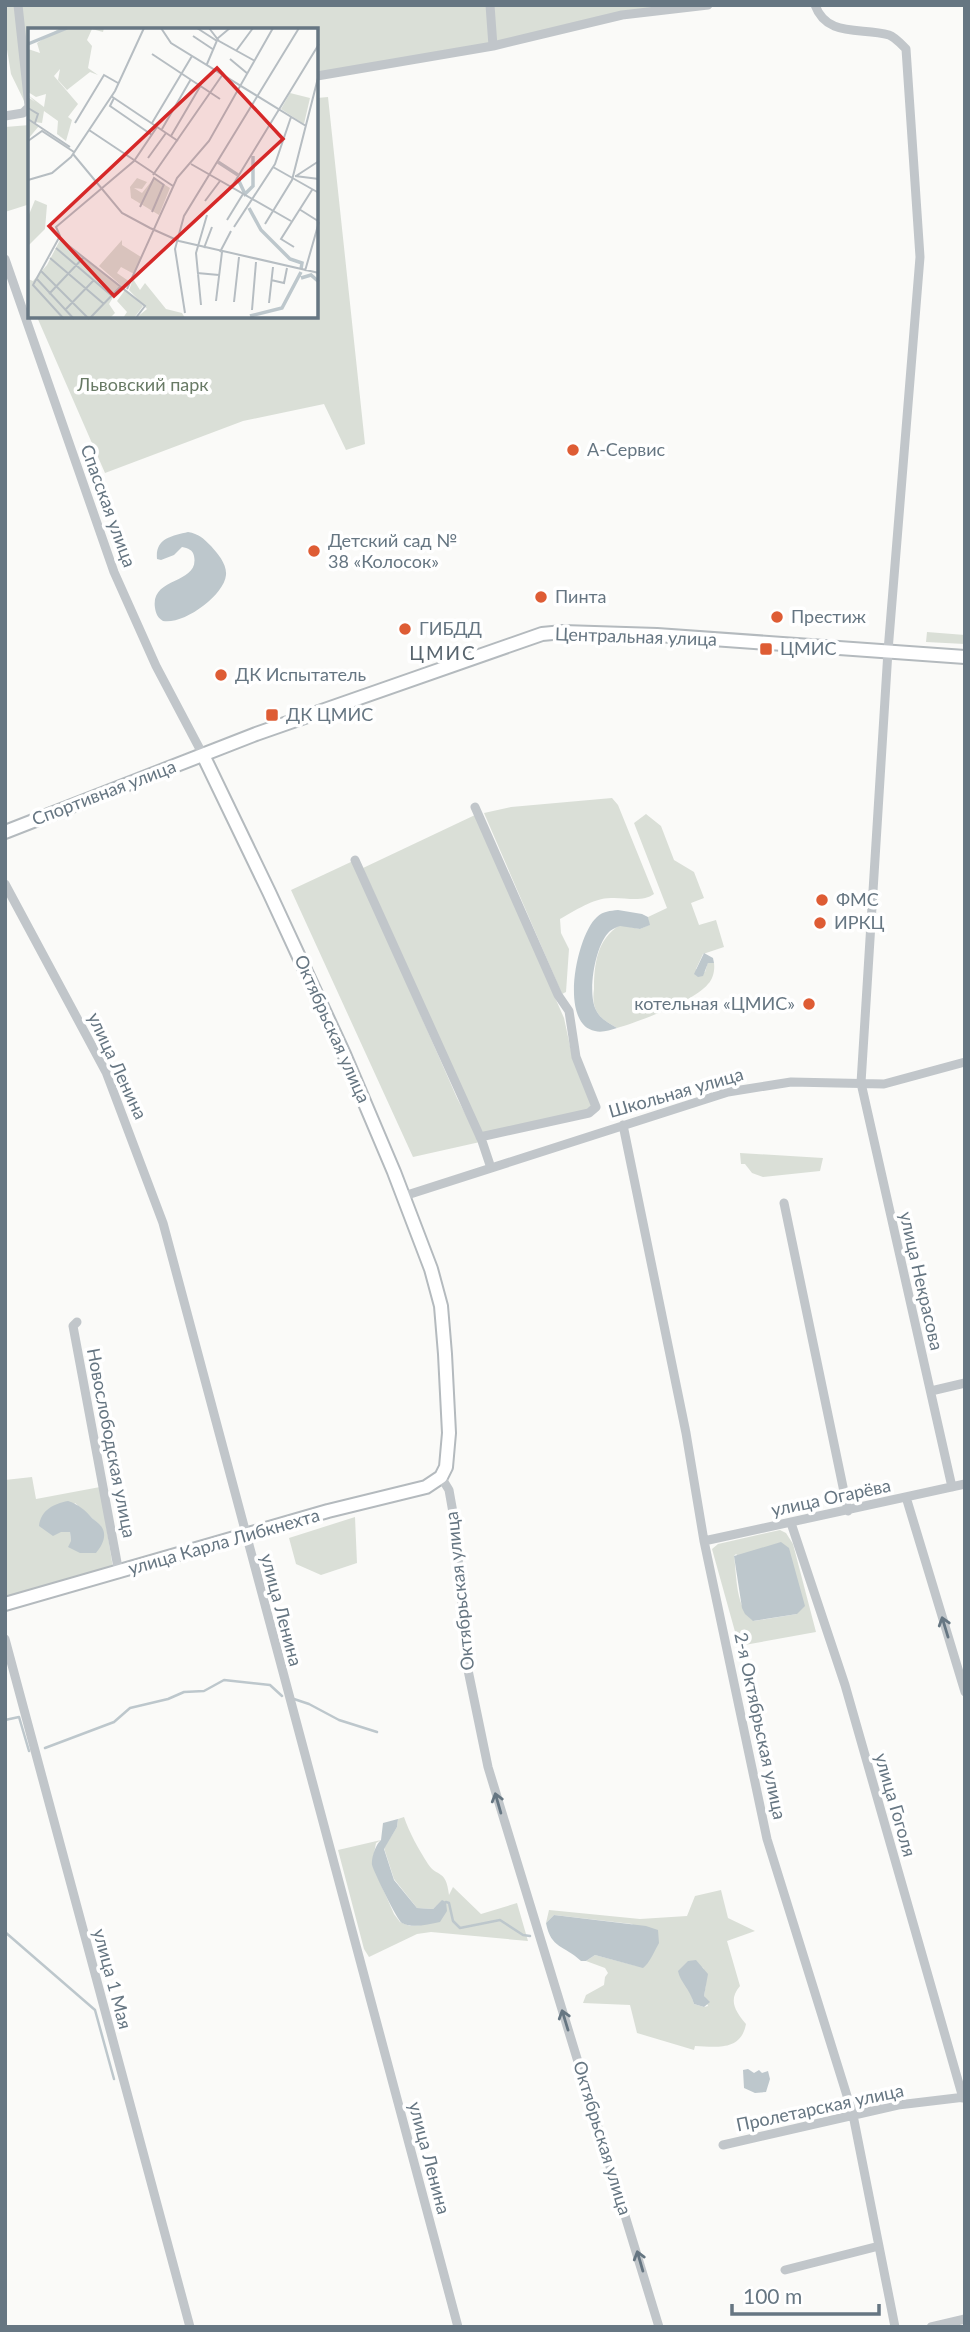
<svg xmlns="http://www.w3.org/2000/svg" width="970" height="2332" font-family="Lato,sans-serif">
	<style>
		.green { fill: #dadfd7; fill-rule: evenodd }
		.water { fill: #bdc7cc }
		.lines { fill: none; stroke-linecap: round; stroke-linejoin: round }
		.stream { stroke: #bdc7cc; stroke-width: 2.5 }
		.secondary-casing { stroke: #b4babe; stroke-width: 16 }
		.street { stroke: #c1c6ca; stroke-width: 9 }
		.secondary { stroke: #fff; stroke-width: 12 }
		.oneway { stroke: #667682 }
		.poi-dot { fill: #de5c34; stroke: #fff; stroke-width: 2.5 }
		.labels { text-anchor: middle; stroke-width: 7; stroke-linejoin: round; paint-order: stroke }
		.park-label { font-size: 18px; fill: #687a65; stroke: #fff }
		.poi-label { font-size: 18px; fill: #667682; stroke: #fff; text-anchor: start }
		.street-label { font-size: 18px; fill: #667682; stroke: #fff }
		.neighbourhood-label { font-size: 19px; letter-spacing: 2px; fill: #58646d; stroke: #fff }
		.inset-river { fill: none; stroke: #bdc7cc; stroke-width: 3.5 }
		.inset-road { fill: none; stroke: #b6bdc2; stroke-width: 2 }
		.view { fill: #d62828; fill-opacity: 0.15; stroke: #d62828; stroke-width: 3.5 }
		.inset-edge { fill: none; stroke: #667682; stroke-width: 3.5 }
	</style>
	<rect width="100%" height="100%" fill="#fafaf8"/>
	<path class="green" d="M5,5H697L539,32L317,80V30H30L29,111L11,74L5,37Z
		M328,97L365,444L346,450L324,404L243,421L105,473L37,317H317V98Z
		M30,125V204L5,212V127Z
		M927,632L965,635V644L926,642Z
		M612,798L618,805L654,894C642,903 624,897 611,898C593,898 575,911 560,919L561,933L569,949L566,992L562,994L484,813L511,807Z
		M646,814L661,826L674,860L694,872L704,898L691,903L699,925L716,920L724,947L703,954L696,969L705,972L708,962L714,963C715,970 713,979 708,984C695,1001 638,1022 617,1028C609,1023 600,1019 596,1010C593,1004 593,996 594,989C594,964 597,939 620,925L640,929L649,925L648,917L667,908L634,823Z
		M475,815L564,1018L573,1060L590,1097L592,1107L587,1111L482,1134L363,868Z
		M353,861L457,1098L480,1142L413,1157L291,890Z
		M740,1153L823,1158L820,1171L763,1177L752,1173L745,1164H741Z
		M32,1477L36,1499L100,1487L113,1568L5,1598V1480ZM75,1503L101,1526L71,1541L70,1532H61Z
		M355,1517L357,1563L321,1575L296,1564L289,1538Z
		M780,1530L786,1533L793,1544L816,1632L739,1646L712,1549L718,1544ZM736,1554L797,1614L754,1621C735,1608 737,1576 734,1556Z
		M404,1817C409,1832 419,1850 428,1864C437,1878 446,1868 449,1895L453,1887L481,1914L517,1903L528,1941L431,1932L417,1934L369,1957L364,1949L338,1850L381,1840L376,1843L372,1864L394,1914L400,1922L410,1926L421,1925L442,1901L433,1909L417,1908L394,1879L384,1848L397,1827L398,1819Z
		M721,1890L728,1918L755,1931L727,1941L740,1986C728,2000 735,2011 746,2024C741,2051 717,2047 695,2046L694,2050L637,2033L630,2005L583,2003L586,1995L604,1985L605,1977L608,1973L605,1968L586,1961L595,1955L637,1966L655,1950L632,1924L554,1915L546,1923L549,1910L640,1919L687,1916L695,1896ZM703,1967L706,1983L704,1996L708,2006L704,2007L694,2004L689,1988Z"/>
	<path class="water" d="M188,532C199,534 203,538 211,546C218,554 227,564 226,575C224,596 183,625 163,621C158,618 156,614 155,608C150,576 200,585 194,556C193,550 188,548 182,547L174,555L161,560L157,559C155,538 172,536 188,532Z
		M618,910L642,914L648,917L650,925L640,929L620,926C616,927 613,929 610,931C595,944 587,993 596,1010C600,1019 609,1023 617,1028C610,1030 602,1033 595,1031C558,1024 577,934 597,917C603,911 610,911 618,910Z
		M704,953L713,958L714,963H708L703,976L698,977L694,974Z
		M68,1501C78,1504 86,1511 92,1518C95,1521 99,1523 101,1526C108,1535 102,1546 96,1553H80L68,1547L71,1541L70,1532H61L53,1536L39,1526C41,1510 53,1504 68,1501Z
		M781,1542L789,1548L805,1606L797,1614L753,1621L745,1614L742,1608L734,1556Z
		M398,1819L397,1827L384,1849L394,1880L417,1908L433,1909L442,1900L446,1902L447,1911L440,1922C428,1924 413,1929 402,1923C397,1920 374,1872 372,1865C371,1858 376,1844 381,1840L383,1823Z
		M554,1915L646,1926L658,1930L659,1943C655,1950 649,1964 643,1968L595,1955L586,1961H581C564,1945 551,1949 546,1923Z
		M696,1960L708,1974L704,1996L710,2002L704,2007L694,2004C690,1989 680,1982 678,1971L688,1961Z
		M748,2069L754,2073L759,2070L762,2073L768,2071L770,2079L766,2092L755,2093L744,2088L743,2070Z"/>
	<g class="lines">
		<path class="stream" d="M294,1699L309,1704L339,1720L377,1732
			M5,1720L19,1717L29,1751
			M45,1748L114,1722L130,1708L168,1699L184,1692L204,1691L224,1680L270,1685L282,1696
			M446,1902L449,1903L453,1921L460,1928L500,1920L523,1935L530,1936
			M5,1932L95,2010L114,2079"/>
		<g class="secondary-casing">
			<path id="secondary" d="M5,832L256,734L542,634L563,632L657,635L965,657
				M5,1604L328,1511L426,1487L441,1477L446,1467L449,1433L445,1354L441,1306L431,1269L394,1172L344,1054L269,892L203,755"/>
		</g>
		<path class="street" d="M18,5L29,106
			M490,5L493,46
			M815,5C827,38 861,27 889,35C895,37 901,44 906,49L920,257L888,651L861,1083L952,1487
			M317,76L493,46L622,15L708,5
			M5,116L23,113L30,106
			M5,259L114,572L156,666L203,755
			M475,807L558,995L569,1011L576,1057L596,1107L589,1113L480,1137
			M355,860L482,1141L491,1168
			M5,884L106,1072L163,1223L458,2327
			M623,1125L686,1433L704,1541L767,1839L853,2115L895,2327
			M404,1196L728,1092L791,1082L884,1084L965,1062
			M784,1203L848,1511
			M77,1322L73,1326L119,1573
			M931,1391L965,1383
			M441,1477L449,1490L455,1524L468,1670L488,1767L659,2327
			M906,1497L965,1692
			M791,1523L845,1685L963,2098
			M704,1541L965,1484
			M5,1639L190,2327
			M723,2145L898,2105L965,2097
			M785,2270L879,2246
			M931,2327L965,2319"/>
		<use href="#secondary" class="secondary"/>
	</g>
	<defs><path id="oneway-shaft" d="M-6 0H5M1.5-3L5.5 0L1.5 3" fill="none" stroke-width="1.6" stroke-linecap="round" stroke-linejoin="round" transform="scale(1.75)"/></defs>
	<g class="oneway">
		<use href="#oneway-shaft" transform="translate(945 1627) rotate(-107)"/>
		<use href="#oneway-shaft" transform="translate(498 1803) rotate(-106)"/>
		<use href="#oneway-shaft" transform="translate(565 2020) rotate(-107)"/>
		<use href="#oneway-shaft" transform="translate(640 2261) rotate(-106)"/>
	</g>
	<g class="poi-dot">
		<circle cx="573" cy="450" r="7"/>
		<circle cx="314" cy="551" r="7"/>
		<circle cx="541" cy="597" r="7"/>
		<circle cx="777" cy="617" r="7"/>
		<circle cx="405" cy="629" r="7"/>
		<rect x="759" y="642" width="14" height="14" rx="3.5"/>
		<circle cx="221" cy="675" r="7"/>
		<rect x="265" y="708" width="14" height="14" rx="3.5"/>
		<circle cx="822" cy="900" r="7"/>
		<circle cx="820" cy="923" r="7"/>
		<circle cx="809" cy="1004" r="7"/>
	</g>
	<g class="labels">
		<g class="park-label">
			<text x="143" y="391">Львовский парк</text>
		</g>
		<g class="poi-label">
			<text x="587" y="456">A-Сервис</text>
			<text x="328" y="547">Детский сад №<tspan x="328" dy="21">38 «Колосок»</tspan></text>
			<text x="555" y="603">Пинта</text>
			<text x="791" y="623">Престиж</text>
			<text x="419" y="635">ГИБДД</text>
			<text x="780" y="655">ЦМИС</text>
			<text x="235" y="681">ДК Испытатель</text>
			<text x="286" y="721">ДК ЦМИС</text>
			<text x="836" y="906">ФМС</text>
			<text x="834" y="929">ИРКЦ</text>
			<text x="795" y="1010" text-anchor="end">котельная «ЦМИС»</text>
		</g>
		<g class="street-label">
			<text transform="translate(108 506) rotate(70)" y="6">Спасская улица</text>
			<text transform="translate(636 637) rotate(2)" y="6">Центральная улица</text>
			<text transform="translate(104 793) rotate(-21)" y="6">Спортивная улица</text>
			<text transform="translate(332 1029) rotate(66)" y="6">Октябрьская улица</text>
			<text transform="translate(117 1066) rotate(65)" y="6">улица Ленина</text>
			<text transform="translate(676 1093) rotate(-16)" y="6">Школьная улица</text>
			<text transform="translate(921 1281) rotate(77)" y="6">улица Некрасова</text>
			<text transform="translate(111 1443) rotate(79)" y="6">Новослободская улица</text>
			<text transform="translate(831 1498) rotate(-12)" y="6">улица Огарёва</text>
			<text transform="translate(224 1542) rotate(-16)" y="6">улица Карла Либкнехта</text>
			<text transform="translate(460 1591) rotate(-96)" y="6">Октябрьская улица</text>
			<text transform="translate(281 1610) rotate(75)" y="6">улица Ленина</text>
			<text transform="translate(760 1726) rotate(78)" y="6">2-я Октябрьская улица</text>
			<text transform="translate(895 1805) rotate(74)" y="6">улица Гоголя</text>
			<text transform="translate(112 1979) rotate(75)" y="6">улица 1 Мая</text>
			<text transform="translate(820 2108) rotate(-12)" y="6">Пролетарская улица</text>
			<text transform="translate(602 2138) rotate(73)" y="6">Октябрьская улица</text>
			<text transform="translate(429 2158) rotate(75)" y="6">улица Ленина</text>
		</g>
		<g class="neighbourhood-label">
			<text x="443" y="660">ЦМИС</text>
		</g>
	</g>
	<g transform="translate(28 28)">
		<rect width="290" height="290" fill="#fafaf8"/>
		<path d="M32,0H76L75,4L64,1L59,12L64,18L60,40L70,47L62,44L39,62L30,52L32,41L26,48L50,76L40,89L44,92L38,113L29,106L30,93L16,83L14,95L6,94L11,98L0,111V69L7,74L0,67L16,79L18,66L8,69L0,64V21L12,25L9,15ZM262,65L282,70L276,96L253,81ZM109,150L119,154L114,161L106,160L114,165L126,150L142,160L131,187L103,170L102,159ZM7,172L19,177L17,201L0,218V189ZM32,212L92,258L81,276L87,285L82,290H0V251L5,253L19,237ZM94,212V217L113,229L106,246L93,239L89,245L102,254L96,260L71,238ZM105,251L112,262L117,255L138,281L154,285L157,290H108L119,281L101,262ZM97,262L115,278L106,290H95L99,284L89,273Z" fill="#dadfd7"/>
		<path class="inset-river" d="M0,16L39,0M190,134L210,147M210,151L217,166L225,158V128M221,180L233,202L262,231L274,235L273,241M273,250L283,247L291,254M222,288L254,280L273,244"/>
		<path class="inset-road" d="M133,0L143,15L278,98M169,0L189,13M181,0L191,13L227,33M165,8L186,22M208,23L225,0M124,26L192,71M202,31L220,46M179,36L190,10L202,0M83,68L150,113M86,70L82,78L124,107M0,80L10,86L7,95M0,91L42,119M47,95L76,47L90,55M124,95L164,28M134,101L163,51M61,102L145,158M143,108L173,57M0,113L14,103L46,124M45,126L94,185L122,200L151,213L291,245M120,130L138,105M163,136L263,193M245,139L291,165M125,147L195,46M267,148L291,151M268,148L291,133M0,152L24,145L43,129L87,63L116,0M203,160L291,16M177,173L192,153M112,179L126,150L136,157M271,181L290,193M124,184L136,156M199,192L215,166M237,196L264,152L291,46M206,199L247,136L263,89M31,210L117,278L107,291M266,219L253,211L284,162M28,220L84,268M176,220L184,199M192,224L203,203M22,230L76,276M13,243L61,291M277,243L291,194M169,245L191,247M8,250L46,291M243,252L256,255L259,240M99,261L149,150L181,113L245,0M21,266L56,229M188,273L194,224M206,274L211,229M241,275L245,239M173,277L168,225L179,187M37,282L66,252M224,282L228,234M157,285L147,221L156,188L271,0M62,290L92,259M36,291L5,257L32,208L28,199L106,133L129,99"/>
		<path class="view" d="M189,40L255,111L86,268L21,198Z"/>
		<rect width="290" height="290" class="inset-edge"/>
	</g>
	<rect width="970" height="2332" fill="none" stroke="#667682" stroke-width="14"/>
	<path d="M732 2304v10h147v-10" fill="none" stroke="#667682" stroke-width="3.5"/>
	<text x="743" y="2304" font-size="21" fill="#667682" stroke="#ffffff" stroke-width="5" paint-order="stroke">100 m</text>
</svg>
